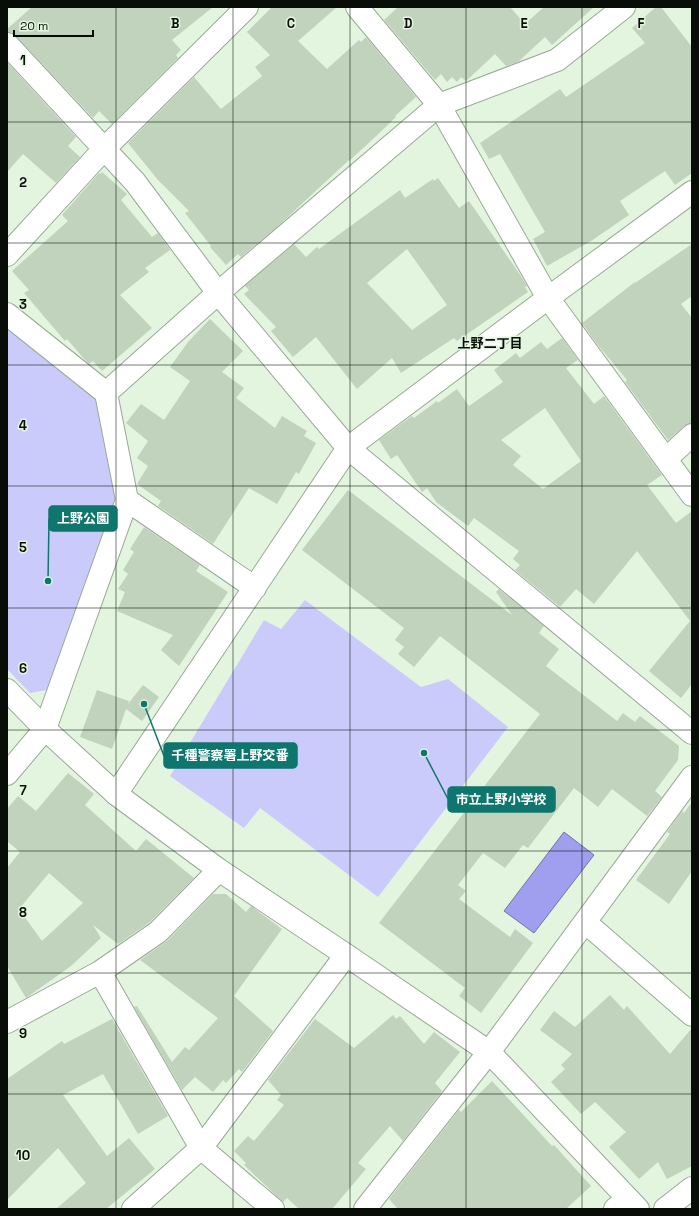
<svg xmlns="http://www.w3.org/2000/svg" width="699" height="1216" font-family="'Space Grotesk','Noto Sans JP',sans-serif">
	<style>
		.green { fill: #cacbfb }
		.water { fill: #a09fef; stroke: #7274a9 }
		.building { fill: #c1d2bd; fill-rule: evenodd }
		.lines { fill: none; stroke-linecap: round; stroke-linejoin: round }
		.minor-casing { stroke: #98aa95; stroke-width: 24 }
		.tertiary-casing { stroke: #98aa95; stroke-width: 24 }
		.minor { stroke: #fff; stroke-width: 22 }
		.tertiary { stroke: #fff; stroke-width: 22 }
		.grid { fill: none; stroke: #080e07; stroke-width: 1; stroke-opacity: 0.55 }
		.labels { text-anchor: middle; stroke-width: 3; stroke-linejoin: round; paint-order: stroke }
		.neighbourhood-label { font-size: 13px; font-weight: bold; fill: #080e07; stroke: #e3f5df }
		.grid-label { font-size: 13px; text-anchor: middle; font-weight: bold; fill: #080e07; stroke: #e3f5df; stroke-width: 3; stroke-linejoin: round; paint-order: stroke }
		.leader { fill: none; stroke: #0f766e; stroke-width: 1.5 }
		.callout-dot { fill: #0f766e; stroke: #e3f5df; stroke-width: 1.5 }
		.callout { fill: #0f766e; stroke: #0f766e; stroke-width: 1.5 }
		.callout-label { font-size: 13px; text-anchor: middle; font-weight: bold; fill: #fff }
	</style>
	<rect width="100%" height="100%" fill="#e3f5df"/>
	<path class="green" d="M7,323L96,393L120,493L52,689L30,693L7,669Z
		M305,600L421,687L448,679L508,727L378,897L260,808L244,828L170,776L264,620L281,629Z"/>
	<path class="water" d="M564,832L594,855L534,933L504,911Z"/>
	<path class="building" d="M32,7H213L172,40L181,50L176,55L178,58L112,124L99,111L93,118L16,36L11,32H7V29Z
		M272,7H337L298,41L327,69L359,40L361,42L366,37L416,97L395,116L396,117L372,140L349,161V160L278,226L241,257L238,254L226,265L210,247L211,246L185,213L189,211L158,180L128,143L194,77L221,109L262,76L255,67L270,55L247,32Z
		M398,7H510L525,24L544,7H594L552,45L545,37L518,62L506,66L495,54L466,81L461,77L457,82L452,77L447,82L441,74L435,80L384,20Z
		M656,7H661L692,47V173L675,185L665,171L620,201L629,215L591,241L547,266L533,239L545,232L500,154L489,159L480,143L560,89L566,97L645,43L632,28Z
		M7,62L76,137L68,146L80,157L56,183L23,154L7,172Z
		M102,172L127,194L121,200L152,237L158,233L170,250L145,268L149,272L120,295L152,328L102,371L93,361L89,364L85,360L67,339L65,341L24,293L29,290L12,271L68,221L62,215L99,173L100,174Z
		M438,178L459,208L469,201L521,276L527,286L525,287L528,292L457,341L454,338L401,373L392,358L357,389L316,337L293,357L271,331L276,327L244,294L249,290L245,286L294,244L306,257L317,247L319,249L400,190L405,198L433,179L434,181ZM407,249L447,305L412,330L367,283Z
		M692,244V296L681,304L692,318V423L684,426L668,440L625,382L627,380L597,344L582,323L635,282V283Z
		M210,319L243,351L222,372L244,388L236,398L275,428L282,416L307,431L304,436L316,443L299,474L296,472L277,504L249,488L213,544L158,506L161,501L137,484L148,466L137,458L148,441L126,423L141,404L164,420L190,381L170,367L188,342Z
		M562,338L578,360L566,368L594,404L604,396L662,475L647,485L676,523L692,511V684L681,698L649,671L690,621L637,551L594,604L576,589L560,607L515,570L520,565L513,559L519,551L474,518L468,526L436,502L427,488L422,492L397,455L391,459L379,440L412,416L414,418L437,401L438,403L457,389L469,406L503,382L494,370L516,353L520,358L541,342L547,349ZM545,408L581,461L543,489L513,465L521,456L501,440Z
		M348,490L512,615L496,592L499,589L544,626L539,633L559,649L546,666L617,721L623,713L635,722L640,716L679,746L678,760L655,791L662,797L647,816L612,789L598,807L574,788L528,848L523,845L505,868L483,853L458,885L466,891L459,899L510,937L515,929L533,943L481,1013L459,996L465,988L379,923L540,714L440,636L414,667L398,654L404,647L395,640L404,628L302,550Z
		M144,527L200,565L196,571L228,592L179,666L161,650L173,635L117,611L125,592L118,589L128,574L123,570L134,552L130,549Z
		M143,685L159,697L142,721L126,709L112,749L80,737L97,690L129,701L128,704Z
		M68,773L94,794L85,805L136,851L146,839L194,878L150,922L118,944L93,925L101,938L71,966L26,998L7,966V868L20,852L7,841V809L18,796L36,811ZM49,873L83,903L42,941L19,909Z
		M692,802V871L669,904L636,880L670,834L667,832L682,811L684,813Z
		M213,894H226L246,912L251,906L282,929L234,996L273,1031L242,1072L239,1069L226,1083L223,1080L213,1092L195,1077L182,1090L134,1007L137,1006L172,1062L185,1047L189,1050L218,1018L140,960L167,941Z
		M610,995L624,1010L627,1006L670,1054L692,1028V1166L667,1179L658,1162L639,1179L609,1147L626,1132L595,1102L581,1114L551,1082L565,1069L561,1065L572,1054L540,1030L554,1011L575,1027Z
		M393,1015L396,1019L400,1016L424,1044L434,1032L460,1052L435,1083L442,1091L403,1141L390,1126L358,1163L366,1169L332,1209H299L287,1198L283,1202L244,1165L246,1163L234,1151L248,1136L254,1141L284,1105L277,1100L281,1095L268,1080L315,1019L354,1048Z
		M112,1019L168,1116L138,1134L103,1074L63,1095L107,1156L129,1138L155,1169L106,1209H56L86,1183L58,1148L7,1200V1079L62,1041L64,1044Z
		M492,1081L552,1146L554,1145L591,1186L566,1209H398L389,1199L459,1110L461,1112Z"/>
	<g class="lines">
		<g class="minor-casing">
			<path id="minor" d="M357,7L439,105L548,298L692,495
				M7,44L135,182L218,293L348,448L692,733
				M7,255L104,149L247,7
				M7,314L106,393L127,500L45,729L7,774
				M106,393L218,293L439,105L557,60L624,7
				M666,459L692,435
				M127,500L255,588
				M116,794L348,448L548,298L692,192
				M585,922L692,1015
				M100,972L201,1148L273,1209
				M7,1022L100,972L158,932L219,870
				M133,1209L201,1148L346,955
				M365,1209L489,1052L692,777
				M615,1209L628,1199
				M665,1209L692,1188"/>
		</g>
		<g class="tertiary-casing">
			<path id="tertiary" d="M7,690L45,729L116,794L219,870L346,955L489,1052L638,1209"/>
		</g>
		<use href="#minor" class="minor"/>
		<use href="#tertiary" class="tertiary"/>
	</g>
	<path class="grid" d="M116,7V1209M233,7V1209M350,7V1209M466,7V1209M582,7V1209M7,122H692M7,243H692M7,365H692M7,486H692M7,608H692M7,730H692M7,851H692M7,973H692M7,1094H692"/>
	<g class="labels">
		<g class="neighbourhood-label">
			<text x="490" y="348">上野二丁目</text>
		</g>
	</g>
	<g class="grid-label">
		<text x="175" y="28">B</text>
		<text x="291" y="28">C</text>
		<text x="408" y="28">D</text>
		<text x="524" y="28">E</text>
		<text x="641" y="28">F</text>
		<text x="23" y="65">1</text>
		<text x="23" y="187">2</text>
		<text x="23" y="309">3</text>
		<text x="23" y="430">4</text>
		<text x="23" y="552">5</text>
		<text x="23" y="673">6</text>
		<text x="23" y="795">7</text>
		<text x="23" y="917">8</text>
		<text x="23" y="1038">9</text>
		<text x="23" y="1160">10</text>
	</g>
	<path class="leader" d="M48 581L49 519M144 704L164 756M424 753L448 799"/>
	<g class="callout-dot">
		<circle cx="48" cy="581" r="4"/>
		<circle cx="144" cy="704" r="4"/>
		<circle cx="424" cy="753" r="4"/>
	</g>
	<g class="callout">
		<rect x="49" y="506" width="68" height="25" rx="4"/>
		<rect x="164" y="743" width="133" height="25" rx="4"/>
		<rect x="448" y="787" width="107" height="25" rx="4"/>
	</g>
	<g class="callout-label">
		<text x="83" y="523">上野公園</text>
		<text x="230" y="760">千種警察署上野交番</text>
		<text x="501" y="804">市立上野小学校</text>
	</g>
	<rect width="699" height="1216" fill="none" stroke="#080e07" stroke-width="16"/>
	<path d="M14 30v6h79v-6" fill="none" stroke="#080e07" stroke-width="2"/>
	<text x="20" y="30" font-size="12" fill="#080e07" stroke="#e3f5df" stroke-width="3" paint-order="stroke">20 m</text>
</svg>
